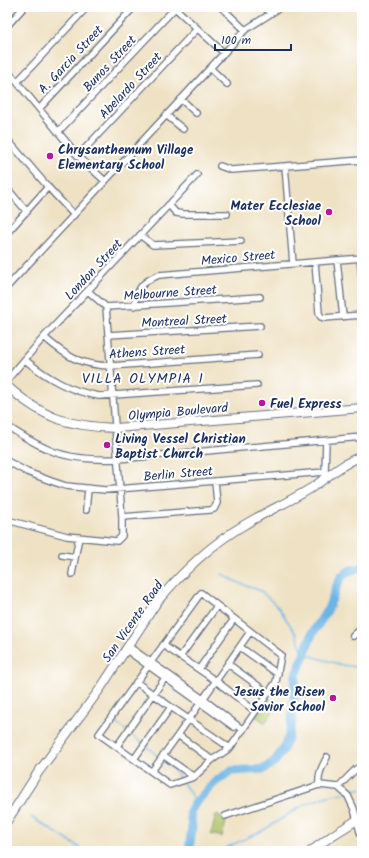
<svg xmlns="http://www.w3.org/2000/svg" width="369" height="858" font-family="Kalam,sans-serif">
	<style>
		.green { fill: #afc569; stroke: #657a64 }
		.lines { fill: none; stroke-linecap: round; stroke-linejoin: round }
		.stream { stroke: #6cb4e4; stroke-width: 1.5 }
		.river { stroke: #6cb4e4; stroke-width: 9 }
		.street-casing { stroke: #656e82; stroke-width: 8 }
		.secondary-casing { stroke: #656e82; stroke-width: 10 }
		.street { stroke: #fff; stroke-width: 5.5 }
		.secondary { stroke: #fff; stroke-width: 8 }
		.poi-dot { fill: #b5179e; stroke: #fff; stroke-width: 1.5 }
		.labels { text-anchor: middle; stroke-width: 4; stroke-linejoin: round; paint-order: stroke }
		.street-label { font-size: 13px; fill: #1b2f5e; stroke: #fff }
		.poi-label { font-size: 13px; font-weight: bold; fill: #1b2f5e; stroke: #fff; text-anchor: start }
		.neighbourhood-label { font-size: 14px; letter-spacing: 1px; fill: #1b2f5e; stroke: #fff }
	</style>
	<rect width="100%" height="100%" fill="#fff"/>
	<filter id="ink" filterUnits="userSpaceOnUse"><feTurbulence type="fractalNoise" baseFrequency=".025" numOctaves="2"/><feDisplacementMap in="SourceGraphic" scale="8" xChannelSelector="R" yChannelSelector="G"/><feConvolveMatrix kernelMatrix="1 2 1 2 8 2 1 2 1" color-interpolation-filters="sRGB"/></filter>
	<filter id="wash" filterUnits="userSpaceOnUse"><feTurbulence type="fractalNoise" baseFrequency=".012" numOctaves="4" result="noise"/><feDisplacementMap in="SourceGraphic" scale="16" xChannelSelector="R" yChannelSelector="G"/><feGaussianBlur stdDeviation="0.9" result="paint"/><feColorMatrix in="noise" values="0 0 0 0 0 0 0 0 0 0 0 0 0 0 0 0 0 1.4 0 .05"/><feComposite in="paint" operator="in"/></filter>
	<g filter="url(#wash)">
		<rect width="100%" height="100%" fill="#efe2c4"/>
		<path class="green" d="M268,698L278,705L265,723L255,716Z
			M216,815L227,818L222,837L211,834Z"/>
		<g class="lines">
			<path class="stream" d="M222,574L237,582L261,591L279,608L296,634L304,654L342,665L362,668
				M112,720L142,743
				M145,745L159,757
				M162,760L175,771L181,780
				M183,783L196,802
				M346,792L362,788
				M31,817L85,851
				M219,851L264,830L303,805L328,796L343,793"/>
			<path class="river" d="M189,851L192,827L190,812L196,802L215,782L231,771L264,769L275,761L283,750L288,738L292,721L296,675L312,634L328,609L338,583L342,576L351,570L362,567"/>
		</g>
	</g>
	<g filter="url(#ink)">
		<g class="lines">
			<g class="street-casing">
				<path id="street" d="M174,7L224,53
					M221,7L245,30
					M264,7L270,13
					M7,26L24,7
					M210,68L227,84
					M7,70L78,156L105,181
					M17,82L87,7
					M181,99L196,113
					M39,109L134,7
					M166,115L183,129
					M58,132L175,8
					M7,139L48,187L74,215
					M78,156L197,29
					M220,166L231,170L285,166L293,264
					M285,166L362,160
					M7,188L27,212
					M169,205L176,213L183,214H227
					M7,233L48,187
					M140,235L153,245L241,241
					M360,258L362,279
					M337,260L343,317
					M315,262L319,313L321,317L324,318L362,315
					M7,287L237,39L245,30L281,7
					M88,291L106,307L260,297
					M134,306C138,288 141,282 159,275L362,258
					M108,335L260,326
					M44,337C67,357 80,365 111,366L258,355
					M25,360C49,379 69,391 99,396L257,385
					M7,380L44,337L197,175
					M7,426C19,434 32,442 45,448C67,459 94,460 118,459L362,437
					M7,461L27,472L51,481L66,486L105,490L325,472L326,441
					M86,510L88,489
					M122,517L210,510L214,509L217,503L215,481
					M7,520L67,536L117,541L122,536V517L106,307
					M62,555L75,557
					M72,574L79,537
					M201,593L281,655L276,682L230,748L212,760L194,777L170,785L99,734Z
					M353,636L362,628
					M163,645L216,681L255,711
					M128,646L203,699L243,730
					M240,647L278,674
					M125,649L234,727
					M180,657L217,606
					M228,664L268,693
					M199,669L234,619
					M136,682L171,707L230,748
					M178,735L212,760
					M117,746L165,678
					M163,755L194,777
					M134,759L171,707
					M152,771L178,735L250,632
					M319,785C318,773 322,767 327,757
					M338,787L356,769L358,768L362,771
					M225,816L319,785L338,787L348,796L354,809L360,832L362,835"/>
			</g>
			<g class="secondary-casing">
				<path id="secondary" d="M7,386C44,419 68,426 116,428L362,408
					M7,821L37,774L100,689L157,602C182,572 210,545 244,525C265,512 287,503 308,490C326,479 342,463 362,456
					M311,851L333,835L357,820H362"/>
			</g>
			<use href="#street" class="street"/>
			<use href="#secondary" class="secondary"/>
		</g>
	</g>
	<g class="poi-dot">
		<circle cx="50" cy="156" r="4"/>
		<circle cx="329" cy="212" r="4"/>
		<circle cx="262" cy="403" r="4"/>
		<circle cx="107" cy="445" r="4"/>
		<circle cx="333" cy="698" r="4"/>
	</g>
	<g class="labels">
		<g class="street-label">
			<text transform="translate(70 59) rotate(-47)" y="5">A. Garcia Street</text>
			<text transform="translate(109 63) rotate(-47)" y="5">Bunos Street</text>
			<text transform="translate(130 85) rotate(-47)" y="5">Abelardo Street</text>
			<text transform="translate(238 257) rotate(-5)" y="5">Mexico Street</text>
			<text transform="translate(93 269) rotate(-47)" y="5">London Street</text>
			<text transform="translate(170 292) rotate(-4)" y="5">Melbourne Street</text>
			<text transform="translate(184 320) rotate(-3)" y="5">Montreal Street</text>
			<text transform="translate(147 351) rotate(-4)" y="5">Athens Street</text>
			<text transform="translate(178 411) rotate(-5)" y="5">Olympia Boulevard</text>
			<text transform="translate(178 473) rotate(-5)" y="5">Berlin Street</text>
			<text transform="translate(132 621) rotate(-55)" y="5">San Vicente Road</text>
		</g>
		<g class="poi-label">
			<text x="58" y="154">Chrysanthemum Village<tspan x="58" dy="15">Elementary School</tspan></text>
			<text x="321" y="210" text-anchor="end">Mater Ecclesiae<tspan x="321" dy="15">School</tspan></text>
			<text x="270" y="408">Fuel Express</text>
			<text x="115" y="443">Living Vessel Christian<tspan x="115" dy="15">Baptist Church</tspan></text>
			<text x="325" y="696" text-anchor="end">Jesus the Risen<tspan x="325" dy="15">Savior School</tspan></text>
		</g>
		<g class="neighbourhood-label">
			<text x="143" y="383">VILLA OLYMPIA 1</text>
		</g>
	</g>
	<rect width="369" height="858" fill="none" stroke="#fff" stroke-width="24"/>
	<path d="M215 44v6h76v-6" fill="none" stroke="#1b2f5e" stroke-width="2"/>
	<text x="221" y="44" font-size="12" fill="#1b2f5e" stroke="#ffffff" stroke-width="3" paint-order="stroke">100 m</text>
</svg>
